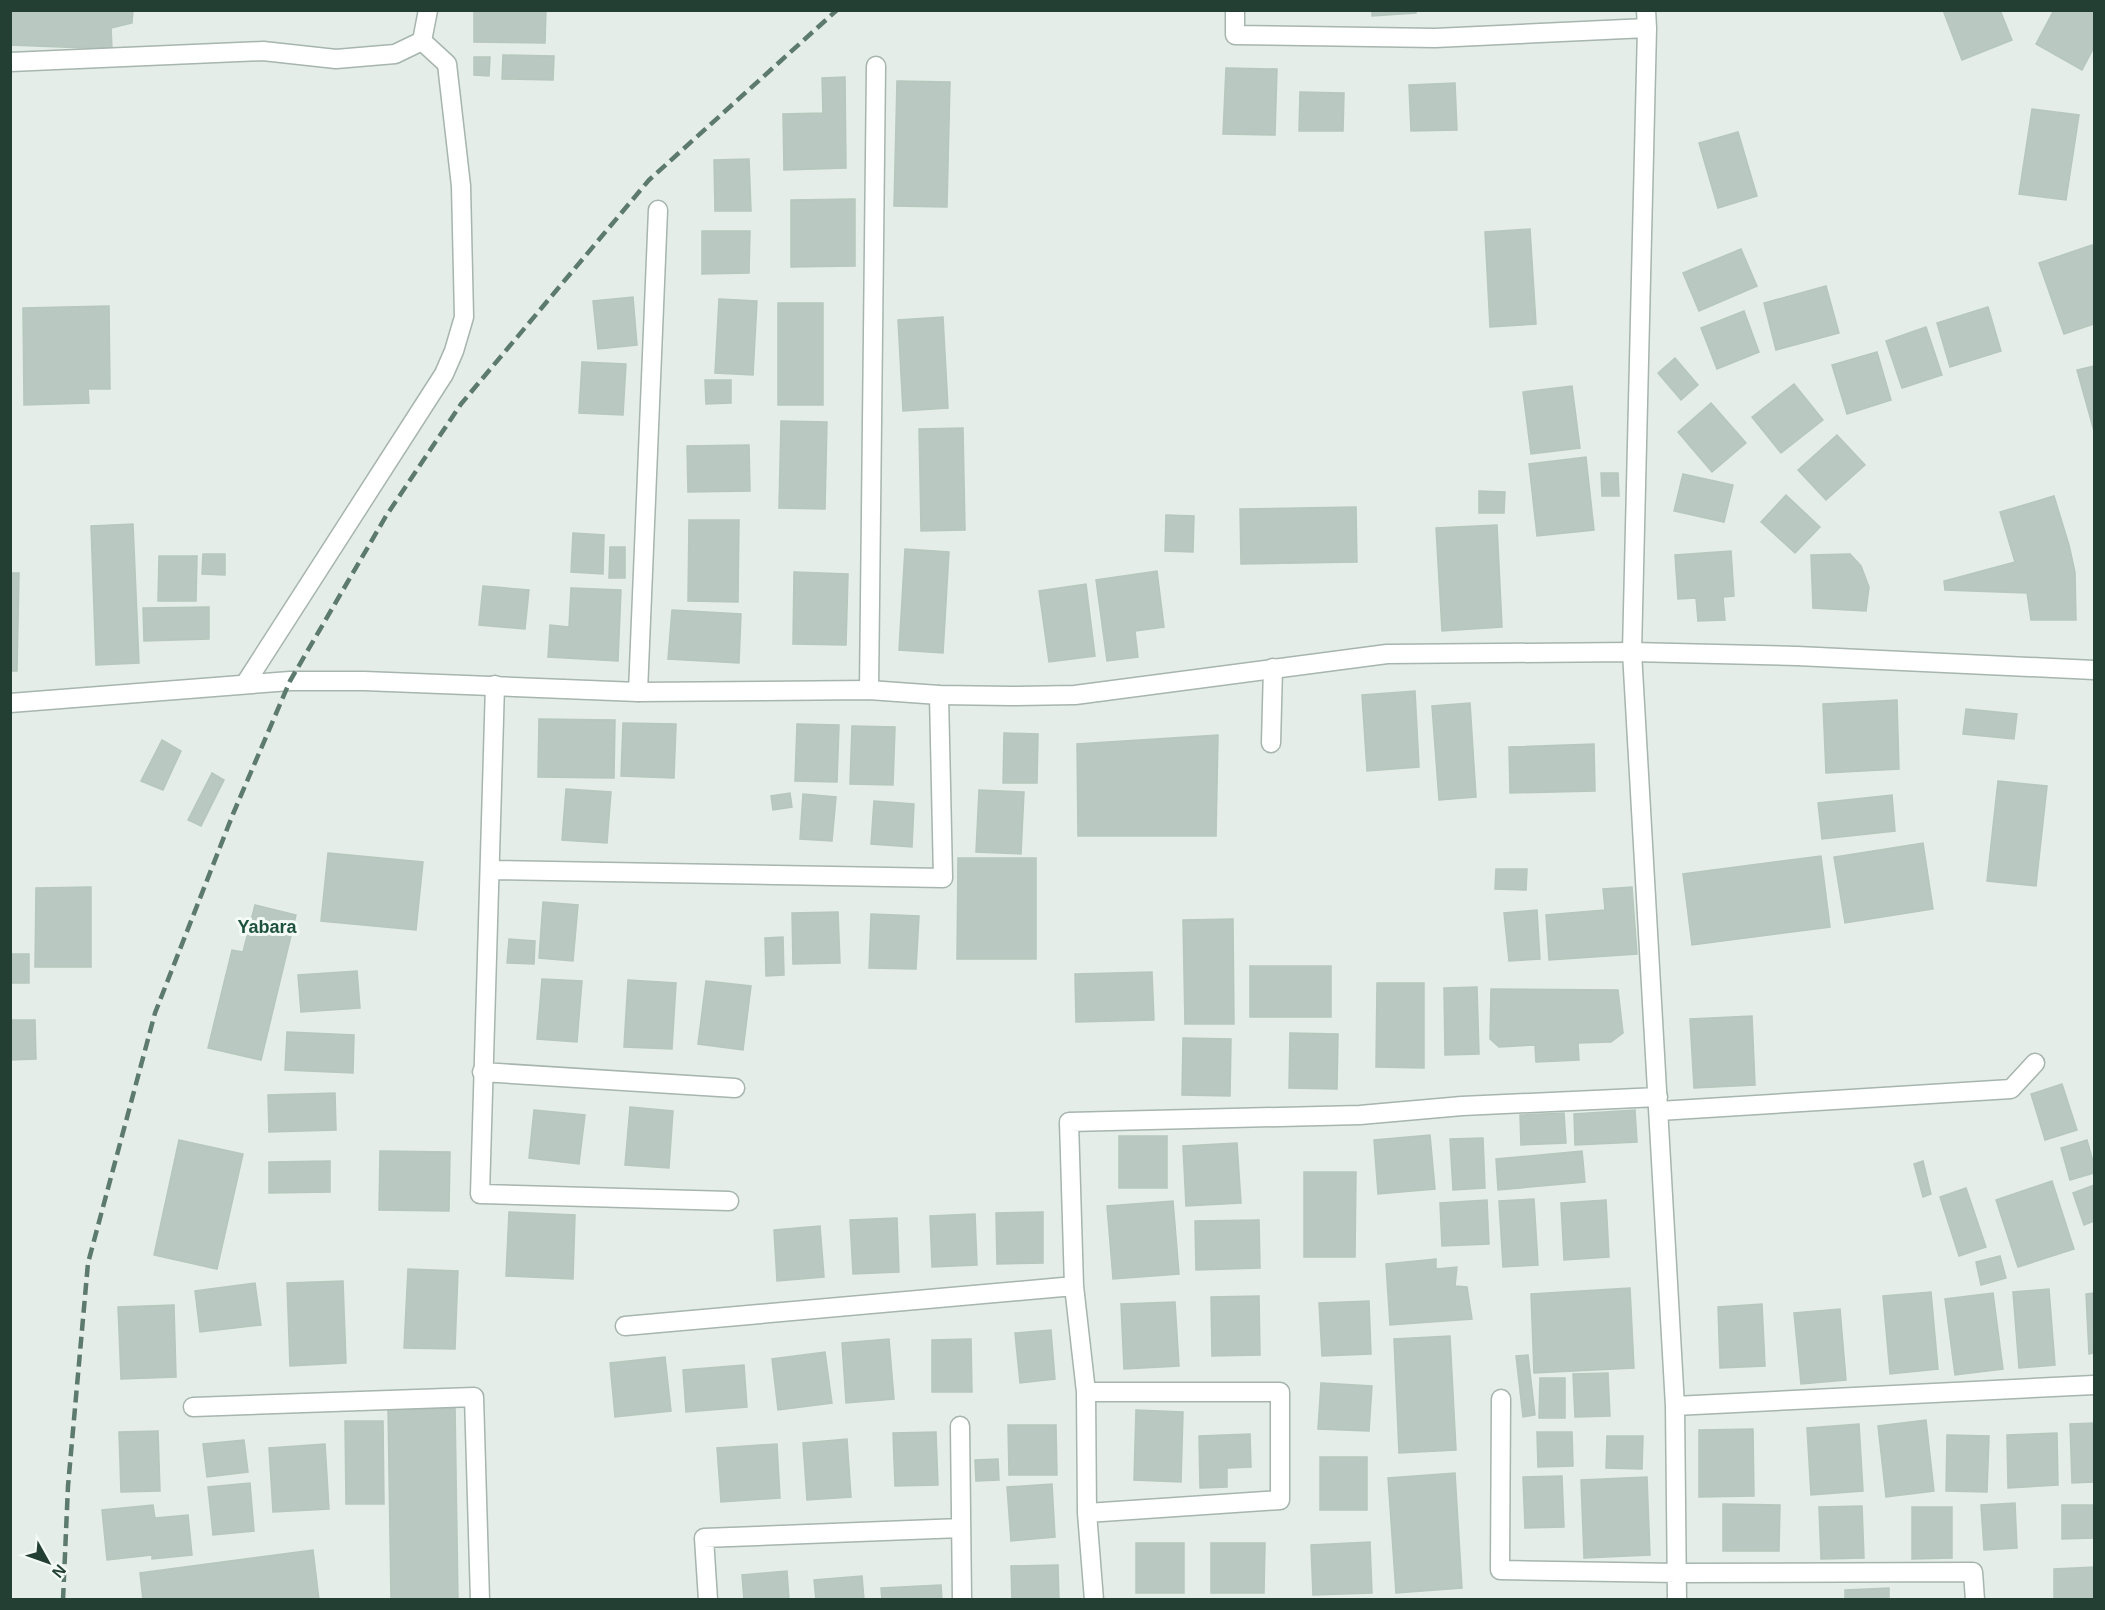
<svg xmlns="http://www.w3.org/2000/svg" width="2105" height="1610" font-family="Helvetica,sans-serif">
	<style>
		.building { fill: #b9c8c0; stroke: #b6c7bd; stroke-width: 1.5 }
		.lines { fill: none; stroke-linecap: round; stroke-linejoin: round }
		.service-casing { stroke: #a6b5ad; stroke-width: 21 }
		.minor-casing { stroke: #a6b5ad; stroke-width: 21 }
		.tertiary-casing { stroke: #a6b5ad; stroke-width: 21 }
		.service { stroke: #fff; stroke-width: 18 }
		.minor { stroke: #fff; stroke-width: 18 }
		.tertiary { stroke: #fff; stroke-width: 18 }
		.rail { stroke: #5d7a6e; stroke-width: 4.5; stroke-dasharray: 12 6; stroke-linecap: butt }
		.labels { text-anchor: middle; stroke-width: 6; stroke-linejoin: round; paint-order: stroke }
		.quarter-label { font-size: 18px; font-weight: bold; fill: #1e523d; stroke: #f4faf6 }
	</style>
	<rect width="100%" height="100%" fill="#e4ede7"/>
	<path class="building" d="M10,10H133L132,23L111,28L112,49L10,45Z
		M474,10H546L545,43L474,42Z
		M1372,10H1416V13L1372,16Z
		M1943,10H2000L2012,40L1962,60Z
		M2054,10H2094V47L2082,70L2036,44Z
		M503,55L554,56L553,80L502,79Z
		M474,57H490L489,76L474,75Z
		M1226,68L1277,69L1275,135L1223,134Z
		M845,77L846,168L784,170L783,114L823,113L822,78Z
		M897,81L950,82L947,207L894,206Z
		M1455,83L1457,130L1411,131L1409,85Z
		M1300,92L1344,93L1343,131H1299Z
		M2032,109L2079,115L2066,200L2019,194Z
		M1738,132L1757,196L1718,208L1699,143Z
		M749,159L751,211H715L714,160Z
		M855,199V266L791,267V200Z
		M1530,229L1536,324L1490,327L1485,232Z
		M702,231H750L749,273L702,274Z
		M2092,245L2094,252V324L2064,334L2039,263Z
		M1741,249L1757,286L1699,311L1683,273Z
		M1826,286L1839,333L1776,350L1764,303Z
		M633,297L637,345L598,349L593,301Z
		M719,299L757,301L753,375L715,373Z
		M778,303H823V405H778Z
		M109,306L110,389H88L89,403L24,405L23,308Z
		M1988,307L2001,351L1950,367L1937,323Z
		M1744,311L1759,352L1717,369L1701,328Z
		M943,317L948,408L903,411L898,320Z
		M1926,327L1942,375L1902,388L1886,341Z
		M1877,352L1891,400L1847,414L1832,365Z
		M1675,358L1698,385L1681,400L1658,373Z
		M582,362L626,364L623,415L579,413Z
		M2094,366V431L2077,370Z
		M705,380H731V403L706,404Z
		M1794,384L1823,420L1781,453L1752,417Z
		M1572,386L1580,448L1531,454L1523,392Z
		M1711,403L1746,443L1712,472L1678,432Z
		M781,421L827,422L825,509L779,508Z
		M963,428L965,530L921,531L919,429Z
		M1837,435L1865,465L1826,500L1798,470Z
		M749,445L750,491L688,492L687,446Z
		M1586,457L1594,530L1537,536L1529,464Z
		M1601,473H1618L1619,496H1602Z
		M1683,474L1733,485L1724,522L1674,511Z
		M1479,491L1505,492L1504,513H1479Z
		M1786,495L1820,527L1795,553L1761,522Z
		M2054,496L2069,545L2075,572L2076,620H2031L2027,593L1945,590L1944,581L2015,562L2000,512Z
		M1356,507L1357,562L1241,564L1240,509Z
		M1166,515L1194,516L1193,552L1165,551Z
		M689,520H739L738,602L688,601Z
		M133,524L139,663L96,665L91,526Z
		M1497,525L1502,627L1442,631L1436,528Z
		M573,533L604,535L603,574L571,572Z
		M610,547H625V578H609Z
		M905,549L949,552L943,653L899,650Z
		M1731,551L1734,596L1723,597L1725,620L1698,621L1696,598L1678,599L1675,555Z
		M203,554H225V575L202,574Z
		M1850,554L1861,566L1869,587L1866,611L1813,608L1811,555Z
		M159,556H197L196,601H158Z
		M1157,571L1164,627L1135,631L1138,657L1107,661L1096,580Z
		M794,572L848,574L846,645L793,644Z
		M10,573H19L17,671H10Z
		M1086,584L1095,656L1049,662L1039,591Z
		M483,586L529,590L525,629L479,625Z
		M571,588L621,590L618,661L548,657L550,625L569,627Z
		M209,607V639L144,641L143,608Z
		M672,610L741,614L739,663L668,659Z
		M1415,691L1419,767L1367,771L1362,695Z
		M1897,700L1899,769L1826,773L1823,704Z
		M1470,703L1476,797L1439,800L1432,706Z
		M1966,709L2017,714L2014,739L1963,734Z
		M539,719L615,720L614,778L538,777Z
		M623,723L676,724L674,778L621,776Z
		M797,724L839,725L837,782L795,781Z
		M852,726L895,727L893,785L850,784Z
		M1004,733L1038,734L1037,783H1003Z
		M1218,735L1216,836H1078L1077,744Z
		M162,740L181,751L163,790L141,781Z
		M1594,744L1595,791L1510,793L1509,747Z
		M212,773L224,780L201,826L188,820Z
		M1998,781L2047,786L2036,886L1987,881Z
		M566,789L611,792L607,843L562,840Z
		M979,790L1024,792L1021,854L976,852Z
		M790,793L792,807L773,810L771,796Z
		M803,794L836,797L832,841L800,839Z
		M1892,795L1895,831L1822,839L1818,803Z
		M874,801L914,804L912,847L871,844Z
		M1923,843L1933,909L1845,923L1834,857Z
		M328,853L423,862L416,930L321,921Z
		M1821,856L1830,927L1692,945L1683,874Z
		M958,858H1036V959H957Z
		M1496,869H1527L1526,890L1495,889Z
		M91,887V967H35L36,888Z
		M1632,887L1637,954L1549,960L1546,915L1605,910L1603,889Z
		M543,902L578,905L573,961L539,958Z
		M255,905L296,915L261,1060L208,1048L232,950L243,952Z
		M1537,910L1540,959L1509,961L1504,913Z
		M838,912L840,963L793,964L792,913Z
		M871,914L919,916L916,969L869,968Z
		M1233,919L1234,1024H1185L1183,920Z
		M783,937L784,975L766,976L765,938Z
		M509,939L535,941L534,964L507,963Z
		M10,954H29V983H10Z
		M1250,966H1331V1017H1250Z
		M357,971L360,1008L301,1012L298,975Z
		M1152,972L1154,1020L1076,1022L1075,974Z
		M542,979L582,981L577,1042L537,1039Z
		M628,980L676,983L672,1049L624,1047Z
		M706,981L751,986L743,1050L698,1044Z
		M1377,983H1424V1068L1376,1067Z
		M1477,987L1479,1054L1445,1055L1444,988Z
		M1491,989L1618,990L1623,1033L1611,1042L1578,1043L1579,1060L1536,1062L1535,1045L1499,1047L1490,1039Z
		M1752,1016L1755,1085L1694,1088L1690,1019Z
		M10,1020H35L36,1059L10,1060Z
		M287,1032L354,1035L353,1073L285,1070Z
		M1290,1033L1338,1034L1337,1089L1289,1088Z
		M1183,1038L1231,1039L1230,1096L1182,1095Z
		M2062,1084L2077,1130L2045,1140L2031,1094Z
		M335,1093L336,1130L269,1132L268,1095Z
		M630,1107L673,1111L669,1168L625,1165Z
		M534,1110L585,1115L579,1164L529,1158Z
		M1635,1110L1637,1142L1575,1145L1574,1114Z
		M1564,1113L1566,1143L1521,1145L1520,1115Z
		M1430,1135L1435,1189L1378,1194L1374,1140Z
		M1119,1136H1167V1188H1119Z
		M1483,1138L1485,1188L1453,1190L1450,1139Z
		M179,1140L243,1154L217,1269L154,1255Z
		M2087,1140L2094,1165V1173L2070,1180L2061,1148Z
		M1237,1143L1241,1203L1186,1206L1183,1146Z
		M380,1151L450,1152L449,1211L379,1210Z
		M1582,1151L1585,1182L1498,1190L1496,1159Z
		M330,1161V1192L269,1193V1162Z
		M1923,1161L1931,1194L1923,1197L1914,1164Z
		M1304,1172H1356L1355,1257H1304Z
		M2052,1181L2074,1249L2018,1267L1996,1200Z
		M2094,1185V1221L2084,1225L2073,1193Z
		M1966,1188L1986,1247L1959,1256L1940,1197Z
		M1534,1199L1538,1265L1503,1267L1499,1201Z
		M1487,1200L1489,1244L1442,1246L1440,1203Z
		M1606,1200L1609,1257L1564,1260L1561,1203Z
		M1173,1201L1179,1274L1113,1279L1107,1206Z
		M509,1212L575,1215L573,1279L506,1276Z
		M1043,1212V1263L997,1264L996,1213Z
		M975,1214L977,1265L932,1267L930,1216Z
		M897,1218L899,1272L853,1274L850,1220Z
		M1259,1220L1260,1268L1196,1270L1195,1221Z
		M820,1226L824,1277L777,1281L774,1230Z
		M2000,1256L2006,1278L1981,1285L1976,1262Z
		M1436,1259V1269L1457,1267L1455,1286L1467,1287L1472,1319L1390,1325L1386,1264Z
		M408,1269L458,1271L455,1349L404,1348Z
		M343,1281L346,1363L290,1366L287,1283Z
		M255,1283L261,1325L200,1332L195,1291Z
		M1630,1288L1634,1368L1534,1373L1531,1294Z
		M2049,1289L2055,1365L2019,1368L2013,1292Z
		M1931,1292L1938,1369L1890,1374L1883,1296Z
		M1993,1293L2003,1369L1955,1375L1945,1299Z
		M2094,1293V1353L2089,1354L2086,1294Z
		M1259,1296L1260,1355L1212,1356L1211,1297Z
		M1369,1301L1371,1354L1322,1356L1319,1303Z
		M1175,1302L1179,1366L1124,1369L1121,1304Z
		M1762,1304L1765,1366L1720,1368L1718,1307Z
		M174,1305L176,1377L121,1379L118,1307Z
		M1840,1309L1846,1380L1801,1384L1794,1313Z
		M1051,1330L1055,1379L1020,1383L1015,1333Z
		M1450,1336L1456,1450L1399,1453L1394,1339Z
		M889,1339L894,1399L846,1403L842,1343Z
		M971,1339L972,1392H932V1340Z
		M825,1352L832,1403L778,1410L772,1359Z
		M1528,1355L1535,1415L1523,1417L1516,1356Z
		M665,1357L671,1411L615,1417L610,1363Z
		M744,1365L747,1407L686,1412L683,1370Z
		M1608,1373L1610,1416L1575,1417L1573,1374Z
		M1540,1378H1565V1418H1539Z
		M1321,1383L1372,1386L1369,1431L1318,1429Z
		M455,1406L458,1600H391L388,1407Z
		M1136,1410L1183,1412L1181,1482L1134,1480Z
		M1926,1420L1934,1491L1886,1497L1878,1426Z
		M345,1421H383L384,1504H346Z
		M2094,1423V1482L2072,1483L2070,1424Z
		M1859,1424L1863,1491L1811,1495L1807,1428Z
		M1008,1425H1056L1057,1475H1009Z
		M1753,1429L1754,1496L1699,1497V1430Z
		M158,1431L160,1491L121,1492L119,1432Z
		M936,1432L938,1485L895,1486L893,1433Z
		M1537,1432H1572L1573,1466L1538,1467Z
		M2057,1433L2058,1485L2008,1488L2007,1435Z
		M1250,1434L1251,1467L1227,1468V1487L1200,1488L1199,1436Z
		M1947,1435L1989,1436L1987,1492L1946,1491Z
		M1607,1436H1643L1642,1469L1606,1468Z
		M847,1439L851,1497L807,1500L803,1443Z
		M244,1440L248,1472L207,1477L203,1444Z
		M325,1444L329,1509L273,1512L269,1448Z
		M777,1444L780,1498L721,1502L717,1448Z
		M1320,1457H1367V1510H1320Z
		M998,1459L999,1480L976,1481L975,1460Z
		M1455,1473L1462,1588L1396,1593L1388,1478Z
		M1562,1476L1564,1527L1525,1528L1523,1477Z
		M1647,1477L1650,1555L1584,1558L1581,1480Z
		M250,1483L254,1531L213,1535L208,1487Z
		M1052,1484L1055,1537L1011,1541L1007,1487Z
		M2015,1503L2017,1548L1984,1550L1981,1505Z
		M1723,1504L1780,1505L1779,1551H1723Z
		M153,1505L155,1518L188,1515L192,1555L152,1559V1555L107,1560L102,1510Z
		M2062,1505H2094V1538L2062,1539Z
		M1862,1506L1864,1558L1821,1559L1819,1507Z
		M1912,1507H1952V1558L1912,1559Z
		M1370,1542L1372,1593L1313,1595L1311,1545Z
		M1136,1543H1184V1593H1136Z
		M1211,1543H1265L1264,1593H1211Z
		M313,1550L319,1600H143L140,1573Z
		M1058,1565L1059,1600H1012L1011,1566Z
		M2094,1567V1600H2054V1569Z
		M787,1571L789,1600H744L742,1575Z
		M862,1576L864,1600H816L814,1580Z
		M941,1585L942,1600H882L881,1588Z
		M1889,1588V1600H1845V1590Z"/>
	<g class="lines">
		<g class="service-casing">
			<path id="service" d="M1271,743L1273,668"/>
		</g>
		<g class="minor-casing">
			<path id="minor" d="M1235,10V35L1435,38L1647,28
				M1646,10L1647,28L1632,652L1675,1406L1677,1600
				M422,41L428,10
				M10,62L263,51L336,59L395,54L422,41L447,64L461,186L464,317L454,351L444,374L245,684
				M495,685L480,1194L729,1201
				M869,690L876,66
				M638,692L658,210
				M491,870L943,878L939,695
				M482,1072L735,1088
				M1659,1111L2011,1089L2035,1063
				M625,1326L1074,1286
				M1086,1392H1280V1500L1087,1513
				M1501,1399L1500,1570L1677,1573L1973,1572L1975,1600
				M1675,1406L2094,1385
				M193,1407L474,1397L480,1600
				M960,1426L962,1600
				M708,1600L704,1538L961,1528
				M1094,1600L1087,1513L1086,1392L1074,1286L1069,1122L1360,1115L1462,1106L1658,1097"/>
		</g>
		<g class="tertiary-casing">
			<path id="tertiary" d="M10,703L290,681H364L638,692L869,690L939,695L1011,696L1075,695L1387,654L1632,652L1797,656L2094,670"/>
		</g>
		<use href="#service" class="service"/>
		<use href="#minor" class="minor"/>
		<use href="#tertiary" class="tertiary"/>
		<path class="rail" d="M63,1600L68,1486L88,1263L155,1013L233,814L290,681L386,516L461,404L649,180L837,10"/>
	</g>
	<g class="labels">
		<g class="quarter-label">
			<text x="267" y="933">Yabara</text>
		</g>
	</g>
	<rect width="2105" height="1610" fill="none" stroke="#233f33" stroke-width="24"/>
	<g transform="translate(48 1562) rotate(130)" stroke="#f4faf6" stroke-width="4.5" paint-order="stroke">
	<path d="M0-4.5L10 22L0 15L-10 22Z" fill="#233f33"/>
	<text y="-9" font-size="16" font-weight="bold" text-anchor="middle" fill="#233f33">N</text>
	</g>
</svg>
